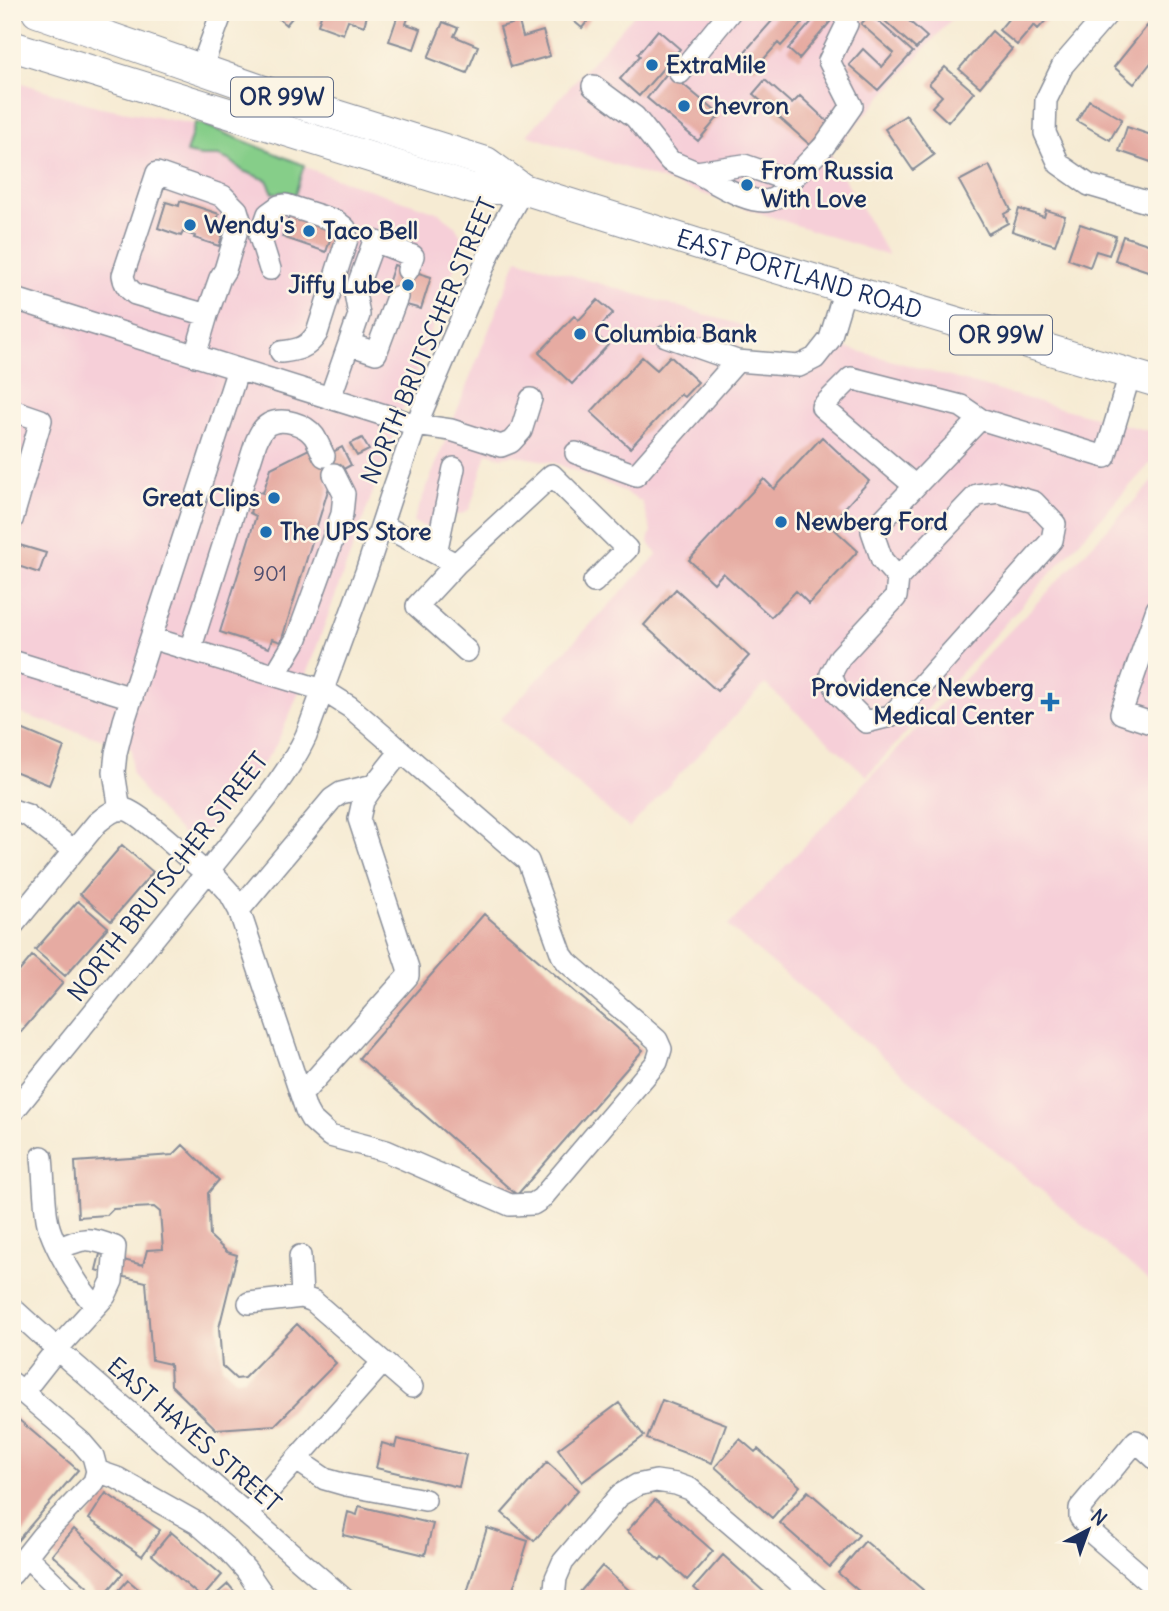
<svg xmlns="http://www.w3.org/2000/svg" width="1169" height="1611" font-family="Delius,sans-serif">
	<style>
		.built { fill: #f6cfd8 }
		.green { fill: #86ce89; stroke: #507e74; stroke-width: 2 }
		.building { fill: #e6aba2 }
		.lines { fill: none; stroke-linecap: round; stroke-linejoin: round }
		.minor-casing { stroke: #888d98; stroke-width: 24 }
		.highway-casing { stroke: #888d98; stroke-width: 32 }
		.minor { stroke: #fff; stroke-width: 21 }
		.highway { stroke: #fff; stroke-width: 30 }
		.poi-dot { fill: #1f6fb2; stroke: #fcf5e5; stroke-width: 2.5 }
		.labels { text-anchor: middle; stroke-width: 5; stroke-linejoin: round; paint-order: stroke }
		.number-label { font-size: 21px; fill: #4e4e6f }
		.shield { fill: #fcf5e5; stroke: #5e6a86; stroke-width: 2 }
		.shield-label { font-size: 23px; font-weight: bold; fill: #1b2f5e }
		.poi-label { font-size: 24px; font-weight: bold; fill: #1b2f5e; stroke: #fcf5e5; text-anchor: start }
		.street-label { font-size: 24px; fill: #1b2f5e; stroke: #fcf5e5 }
	</style>
	<rect width="100%" height="100%" fill="#fcf5e5"/>
	<filter id="ink" filterUnits="userSpaceOnUse"><feTurbulence type="fractalNoise" baseFrequency=".0143" numOctaves="2"/><feDisplacementMap in="SourceGraphic" scale="14" xChannelSelector="R" yChannelSelector="G"/><feConvolveMatrix kernelMatrix="1 2 1 2 8 2 1 2 1" color-interpolation-filters="sRGB"/></filter>
	<filter id="wash" filterUnits="userSpaceOnUse"><feTurbulence type="fractalNoise" baseFrequency=".00686" numOctaves="4" result="noise"/><feDisplacementMap in="SourceGraphic" scale="28" xChannelSelector="R" yChannelSelector="G"/><feGaussianBlur stdDeviation="1.57" result="paint"/><feColorMatrix in="noise" values="0 0 0 0 0 0 0 0 0 0 0 0 0 0 0 0 0 1.4 0 .05"/><feComposite in="paint" operator="in"/></filter>
	<g filter="url(#wash)">
		<rect width="100%" height="100%" fill="#f6ebd3"/>
		<path class="built" d="M636,12H958L830,154L889,256L527,135Z
			M12,80L96,106L204,126L323,174L440,213L456,227L464,241L313,657L290,714L276,745L255,776L203,839L193,840L185,837L148,798L131,772L132,749L12,711Z
			M517,259L744,326L734,374L837,345L1064,409L1157,433V456L867,776L765,684L629,828L500,719L657,555L648,541L651,531L642,502L613,486L555,463L513,455L501,457L487,453L470,508L466,512L459,515L453,514L446,536L413,522Z
			M1157,477V1288L728,926Z"/>
		<path class="green" d="M195,123L202,124L304,165L295,195L287,192L273,193L267,180L243,171L231,161L219,156H201L186,153Z"/>
		<g id="blocks">
			<path class="building" d="M271,12H297L286,25Z
				M322,12H368L364,26L348,20L343,34L318,25Z
				M399,12L410,13L406,24L421,29L414,49L389,41Z
				M563,12H595L582,28Z
				M780,12H790L802,23L781,46L778,43L755,69L741,56Z
				M820,12H832L836,15L799,59L788,49Z
				M875,12H899L927,37L916,49Z
				M1014,12H1048L1051,15L1038,29L1034,25L1017,45L999,30Z
				M870,14L913,52L878,90L849,65L863,49L882,67L894,53L861,24Z
				M443,22L458,28L454,36L478,46L467,73L428,58Z
				M519,22L523,37L543,31L550,56L511,67L500,27Z
				M1147,26L1157,35V55L1134,84L1114,67Z
				M658,30L680,49L639,96L620,79L640,56L638,54Z
				M992,31L1012,49L980,87L959,69Z
				M945,67L974,92L948,122L932,107L942,96L929,84Z
				M668,72L720,115L698,141L647,98Z
				M765,80L792,104L800,96L829,123L810,145L753,94Z
				M1089,100L1122,119L1110,140L1077,121Z
				M906,115L934,155L913,170L885,129Z
				M1127,127L1157,137V164L1119,151Z
				M989,165L1011,210L1004,214L1008,223L988,234L959,181Z
				M180,201L219,214L216,223L225,226L219,246L194,238L195,236L183,232L181,236L158,228L166,202L179,206Z
				M1019,209L1044,217L1046,210L1065,216L1055,245L1012,231Z
				M291,211L335,225L326,252L282,237Z
				M1080,224L1116,236L1109,255L1096,251L1090,267L1068,259Z
				M1123,236L1157,247V274L1115,260Z
				M394,265L431,277L421,309L403,304L405,300L385,293Z
				M598,300L613,313L594,333L608,345L572,384L539,353L574,316L579,320Z
				M670,356L698,382L684,397L680,394L630,448L591,412L642,357L657,370Z
				M822,437L869,481L840,513L844,516L833,528L858,551L809,604L796,591L771,617L723,573L714,583L689,560L764,479L774,489Z
				M362,438L369,450L357,456L350,444Z
				M342,447L351,465L325,479L329,487L281,642L272,639L269,648L220,632L256,516L250,513L256,491L263,493L271,468L309,449L316,461Z
				M16,544L46,553L39,573L12,564V555Z
				M676,589L749,656L717,691L644,625Z
				M12,725L64,747L49,785L12,770Z
				M122,845L153,872L111,921L80,894Z
				M78,901L108,927L65,976L35,950Z
				M484,914L643,1050L517,1195L359,1058Z
				M32,956L63,983L21,1032L12,1024V980Z
				M183,1145L219,1180L208,1193L210,1236L227,1252L237,1255L219,1328L222,1366L236,1379L244,1378L297,1324L336,1363L275,1425L216,1429L171,1385L170,1364L152,1360L146,1282L96,1270L100,1254L143,1265L147,1250L163,1249L160,1212L154,1207L113,1209L107,1215L78,1217L75,1162L173,1155Z
				M662,1400L726,1424L712,1463L647,1439Z
				M619,1403L644,1436L582,1482L558,1449Z
				M12,1414L78,1470L12,1547Z
				M397,1439L466,1455L459,1487L376,1468L382,1443L395,1447Z
				M740,1439L755,1452L758,1449L800,1486L772,1518L715,1467Z
				M547,1462L578,1490L534,1541L502,1513Z
				M808,1491L859,1535L830,1567L780,1523Z
				M106,1493L160,1530L142,1556L89,1519Z
				M655,1500L713,1551L687,1580L662,1557L660,1560L627,1531Z
				M359,1506L433,1524L425,1555L343,1535L348,1512L357,1515Z
				M487,1528L528,1541L510,1599H465Z
				M74,1529L123,1573L101,1599L52,1555Z
				M171,1532L222,1575L202,1598L152,1555Z
				M865,1541L923,1590L916,1599H868L838,1573Z
				M723,1555L772,1599H707L694,1588Z
				M602,1566L639,1599H574Z
				M128,1580L150,1599H111Z
				M228,1584L241,1599H211Z"/>
		</g>
	</g>
	<g filter="url(#ink)">
		<use href="#blocks" fill-opacity="0" stroke="#888d98" stroke-width="2"/>
		<g class="lines">
			<g class="minor-casing">
				<path id="minor" d="M1109,12L1063,65L1046,100L1045,133L1059,164L1089,185L1157,205
					M201,69L222,12
					M680,73L730,12
					M593,86L635,117L670,161L696,172L744,165L790,181L824,146L852,106L829,61L847,24L843,12
					M696,172C714,182 756,210 775,198C781,195 786,186 790,181
					M270,269L260,237L268,214L279,206L286,205L336,221L345,228L347,239L317,333C308,348 298,350 281,352
					M12,298L416,425L451,430L501,446L511,442L521,431L531,399
					M666,336L737,361
					M349,344L376,353L397,297
					M195,356L207,315L220,278L225,270L240,220L237,210L223,196L157,173L123,275C124,284 128,289 135,294L207,315
					M330,398L359,315L355,293L374,241L413,256L408,270
					M12,410L41,420L12,520
					M576,453L636,475L737,361L799,366L815,358L830,339L845,289
					M915,486L822,407L851,378L961,406L980,419
					M382,525L456,564L552,475L627,549L594,582
					M436,553L454,468
					M456,564L417,606L467,651
					M898,578L977,495L998,492L1034,502L1055,524L1052,540L922,685L890,716L866,722L838,694L831,674L840,657L896,597L898,578L882,560L872,531L980,419L1105,457L1130,374
					M1157,609L1121,713L1157,725
					M151,638L323,690L350,707L528,861L562,955L567,962L657,1040L661,1049L657,1062L541,1199L533,1204L510,1205L386,1151L330,1136L311,1119L306,1110L239,910L229,892L209,870
					M190,650L256,442C259,435 262,428 269,424C283,417 305,424 314,436C318,442 321,450 324,456
					M12,661L132,698
					M275,675L297,638L342,514L344,494L334,474
					M12,810L27,815L73,850
					M120,810L114,772L116,753L124,721L238,369
					M239,910L332,799L341,793L374,785L401,751
					M12,926L97,823C106,816 115,807 127,810C141,814 192,862 206,873
					M301,1095L408,976V968L359,819L363,801L374,785
					M12,1113L260,807C278,784 294,762 306,736L366,572L390,499L416,425L498,233L523,189
					M42,1157C44,1178 44,1199 47,1219C51,1242 79,1290 96,1306
					M300,1256L302,1297
					M249,1303L302,1297L313,1301L412,1387
					M12,1308L68,1359L344,1599
					M12,1383L81,1442L93,1456L97,1471L94,1482L42,1536L12,1574
					M23,1392L57,1349L105,1296L112,1281L115,1247C88,1237 85,1237 58,1249
					M297,1460L325,1479L346,1485L425,1500
					M1157,1460L1136,1441L1080,1508V1517L1092,1533L1151,1584L1157,1585
					M97,1471L117,1478L197,1523L226,1548L246,1570L266,1599
					M247,1515L383,1362
					M26,1556L70,1599
					M554,1599L556,1578L563,1562L620,1495L637,1485L656,1481L676,1484L690,1489L819,1599"/>
			</g>
			<g class="highway-casing">
				<g id="highway">
					<path d="M37,12L304,105L486,162L523,189"/>
					<path id="s1" d="M12,46L473,189H523L756,262L1157,382"/>
				</g>
			</g>
			<use href="#minor" class="minor"/>
			<use href="#highway" class="highway"/>
		</g>
	</g>
	<g class="poi-dot">
		<circle cx="652" cy="65" r="7"/>
		<circle cx="684" cy="106" r="7"/>
		<circle cx="747" cy="185" r="7"/>
		<circle cx="190" cy="225" r="7"/>
		<circle cx="309" cy="231" r="7"/>
		<circle cx="408" cy="285" r="7"/>
		<circle cx="580" cy="334" r="7"/>
		<circle cx="274" cy="498" r="7"/>
		<circle cx="781" cy="522" r="7"/>
		<circle cx="266" cy="532" r="7"/>
		<path d="M1046.5 691.5h7v7h7v7h-7v7h-7v-7h-7v-7h7z"/>
	</g>
	<g class="labels">
		<g class="number-label">
			<text x="270" y="581">901</text>
		</g>
		<g class="shield">
			<rect x="231" y="77.5" width="102" height="39" rx="5"/>
			<rect x="950" y="315.5" width="102" height="39" rx="5"/>
		</g>
		<g class="shield-label">
			<text x="282" y="105">OR 99W</text>
			<text x="1001" y="343">OR 99W</text>
		</g>
		<g class="poi-label">
			<text x="666" y="73">ExtraMile</text>
			<text x="698" y="114">Chevron</text>
			<text x="761" y="179">From Russia<tspan x="761" dy="28">With Love</tspan></text>
			<text x="204" y="233">Wendy's</text>
			<text x="323" y="239">Taco Bell</text>
			<text x="394" y="293" text-anchor="end">Jiffy Lube</text>
			<text x="594" y="342">Columbia Bank</text>
			<text x="260" y="506" text-anchor="end">Great Clips</text>
			<text x="795" y="530">Newberg Ford</text>
			<text x="280" y="540">The UPS Store</text>
			<text x="1034" y="696" text-anchor="end">Providence Newberg<tspan x="1034" dy="28">Medical Center</tspan></text>
		</g>
		<g class="street-label">
			<text dy="8" stroke="none"><textPath href="#s1" startOffset="822">EAST PORTLAND ROAD</textPath></text>
			<text transform="translate(429 341) rotate(-67)" y="8">NORTH BRUTSCHER STREET</text>
			<text transform="translate(168 877) rotate(-52)" y="8">NORTH BRUTSCHER STREET</text>
			<text transform="translate(194 1435) rotate(41)" y="8">EAST HAYES STREET</text>
		</g>
	</g>
	<rect width="1169" height="1611" fill="none" stroke="#fcf5e5" stroke-width="42"/>
	<g transform="translate(1088 1530) rotate(41)" stroke="#fcf5e5" stroke-width="5" paint-order="stroke">
	<path d="M0-5L12 26L0 18L-12 26Z" fill="#1b2f5e"/>
	<text y="-10" font-size="19" font-weight="bold" text-anchor="middle" fill="#1b2f5e">N</text>
	</g>
</svg>
